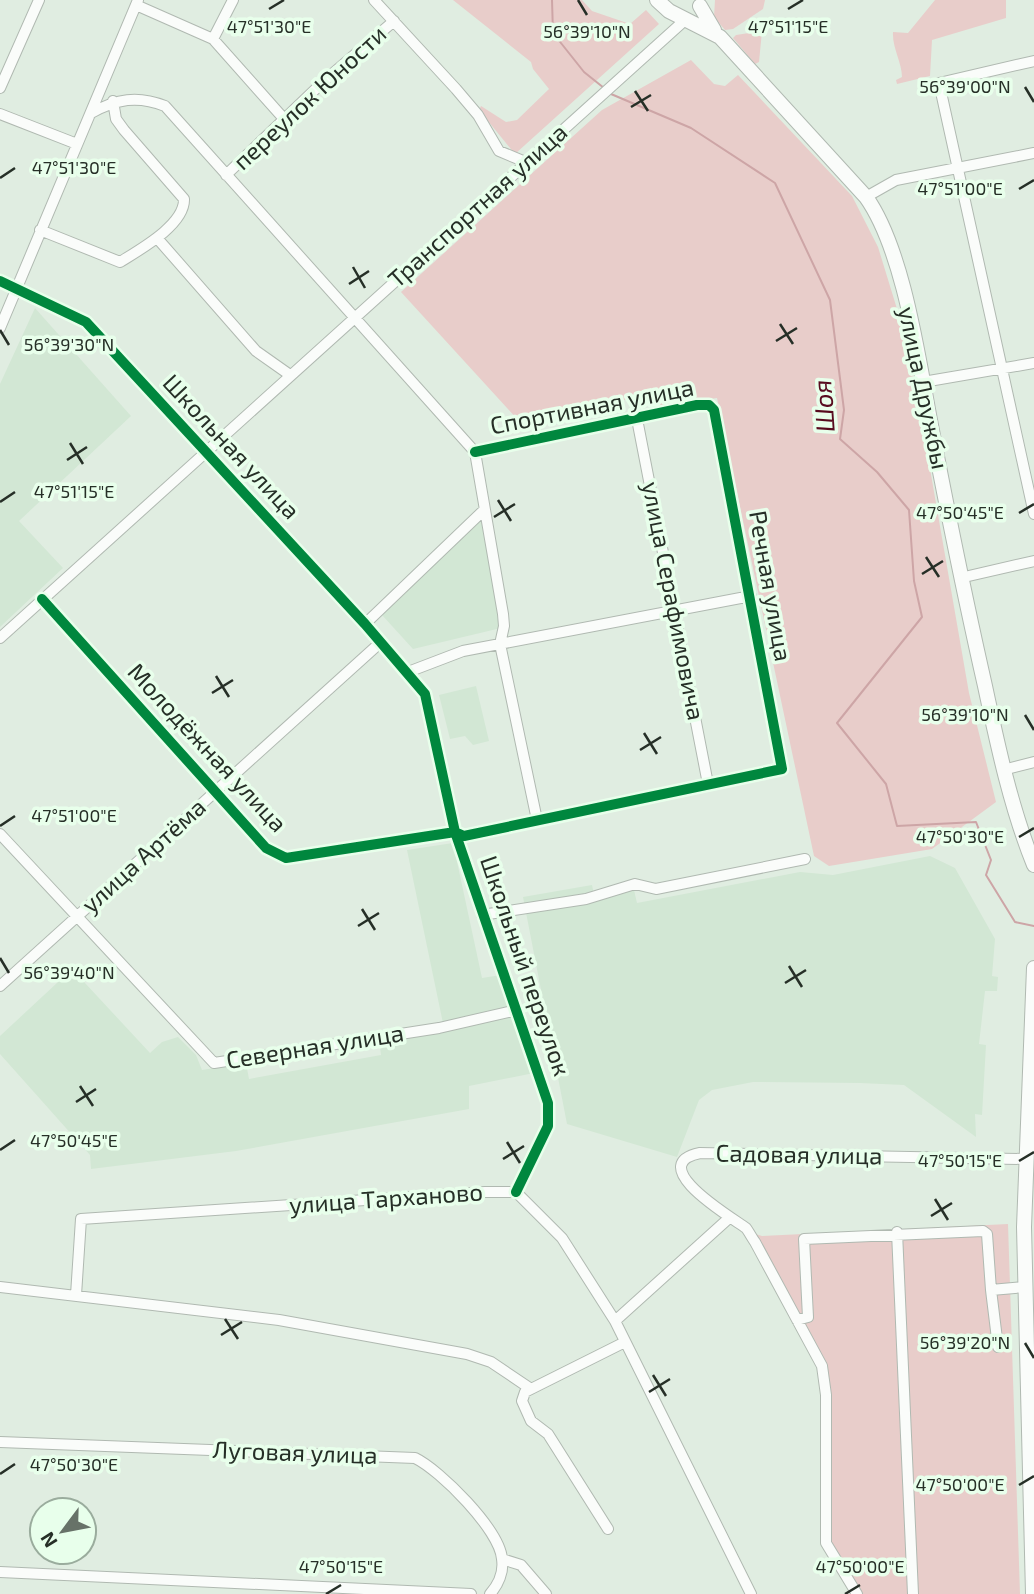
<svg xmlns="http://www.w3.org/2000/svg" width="1034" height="1594" font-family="'Exo 2',sans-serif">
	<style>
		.built { fill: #d2e7d4 }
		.green { fill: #e8cdca }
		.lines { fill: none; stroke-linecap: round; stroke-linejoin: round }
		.stream { stroke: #cda5a6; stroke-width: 2 }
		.minor-casing { stroke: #b0b9b1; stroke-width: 12 }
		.major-casing { stroke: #b0b9b1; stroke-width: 16 }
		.minor { stroke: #fafcfa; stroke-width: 10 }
		.major { stroke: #fafcfa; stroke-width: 14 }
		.cycleway-casing { stroke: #e8ffeb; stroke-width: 15 }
		.cycleway { stroke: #00873e; stroke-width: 10 }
		.ticks { fill: none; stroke: #262f27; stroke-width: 2.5 }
		.labels { text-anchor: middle; stroke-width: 7; stroke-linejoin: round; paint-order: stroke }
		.street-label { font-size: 24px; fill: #262f27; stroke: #e8ffeb }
		.water-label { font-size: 26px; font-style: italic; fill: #580b1f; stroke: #e8ffeb }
		.ticks-label { font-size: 18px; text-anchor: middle; fill: #262f27; stroke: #e8ffeb; stroke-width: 7; stroke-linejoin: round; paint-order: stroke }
	</style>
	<rect width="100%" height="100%" fill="#e0ede1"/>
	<path class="built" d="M35,308L131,416L19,521L63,568L0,627V384Z
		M481,520L501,628L413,649L382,615Z
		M476,686L489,741L473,745L465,736L450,739L439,695Z
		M453,843L482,978L501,975L534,1073L469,1086V1109L236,1151L91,1169L90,1155L0,1054V1036L72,969L150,1053L162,1042L178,1037L196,1055L202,1070L246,1063L249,1079L381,1055L379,1039L444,1028L407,850Z
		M930,856L955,868L995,939L992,976L998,977L997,991H985L979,1044L986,1045L982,1115L975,1114L976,1137L904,1085L860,1083L753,1082L712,1090L699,1100L677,1157L567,1124L523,897L592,885L595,899L634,890L637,903L800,872L833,875Z"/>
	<path class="green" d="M453,0H582L592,11L630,24L646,10L659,24L515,154L479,110L481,106L506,122L517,120L549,89L533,69L531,62Z
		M715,0H765L763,9L733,29L725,30L714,17Z
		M935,0H1006V18L932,40L930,76L897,84L896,80L902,77C902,62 892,48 893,32L908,33Z
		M762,31L759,62L755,64L733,38L736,35Z
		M691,60L714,84L725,86L738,75L852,196L878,247L909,348L969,693L996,802L932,849L829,866L814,856L717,398L660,406L654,394L519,421L401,292L602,110Z
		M1008,1224L1020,1594H858L828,1543L826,1366L752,1233L762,1236Z"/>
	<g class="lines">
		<path class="stream" d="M552,0L553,33L584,72L604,88
			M611,94L691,128L775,183L830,300L844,410L840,439L877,472L909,510L914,581L922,617L837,723L886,784L897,826L976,822L991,860L986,875L1015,922L1034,926"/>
		<g class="minor-casing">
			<path id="minor" d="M374,0L456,89L478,115L499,151L528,163
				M136,5L213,39L285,120
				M213,39L233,0
				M1034,61L939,83L1034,514
				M0,88L39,0
				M91,113C117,99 137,95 165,106L475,452
				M0,114L77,144
				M226,175L324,81L394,21
				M866,197L896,180L1034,153
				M40,230L120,262C139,250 185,225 184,199L124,130L116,119L113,101
				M157,238L256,351L290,375
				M0,281L86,322L365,624L425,694L455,832L548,1103V1126L516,1192
				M0,328L138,0
				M923,382L1034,363
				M637,419L708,784
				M475,452L503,614L504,626L500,644L537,820
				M960,578L1034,561
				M42,599L266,848L286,858L455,832L464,836L782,769L714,410L709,405H697L475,452
				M365,624L483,511
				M0,638L685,20
				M408,672L463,651L751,596
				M1003,770L1034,762
				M0,834L214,1063L439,1028L517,1010
				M482,915L586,899L635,884L656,889L805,859
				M0,986L381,642
				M897,1232L913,1594
				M0,1287L279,1320L467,1354L491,1362L531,1389
				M991,1290L998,1347
				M76,1295L81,1219L485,1192H516L562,1238L615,1321L751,1594
				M797,1320L808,1317L804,1239L983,1231L987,1234L991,1290L1025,1287
				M615,1321L728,1219
				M0,1442L415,1458C440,1470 500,1530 502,1559C504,1572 498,1585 490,1594
				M608,1529L548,1434L531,1421L522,1401L525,1392L625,1342
				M502,1559L521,1565L546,1594
				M0,1572L471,1594
				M857,1594L826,1543V1395L822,1366L755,1242C752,1238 749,1232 746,1228C734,1219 642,1165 700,1153L1024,1159"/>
		</g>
		<g class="major-casing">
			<path id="major" d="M657,0L669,11L720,37L866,197C903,249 918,356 930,420C947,509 965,598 985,686C998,747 1011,808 1034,865
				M700,6L714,30
				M1033,1594L1024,1227L1034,968"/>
		</g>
		<use href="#minor" class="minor"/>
		<use href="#major" class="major"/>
		<g class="cycleway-casing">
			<path id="cycleway" d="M0,281L86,322L365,624L425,694L455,832L548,1103V1126L516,1192
				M42,599L266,848L286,858L455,832L464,836L782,769L714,410L709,405H697L475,452"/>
		</g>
		<use href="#cycleway" class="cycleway"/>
	</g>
	<path class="ticks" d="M578,0L587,15M269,9L284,0M788,9L803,0M1025,87L1034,102M635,91L648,111M631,107L651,95M0,178L15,168M1019,189L1034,180M353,267L365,288M349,284L369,271M780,324L793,344M0,330L9,345M776,341L797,328M70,443L83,464M67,460L87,447M498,500L511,521M0,502L15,492M1019,513L1034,504M494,517L515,504M926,557L939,577M922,574L943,561M216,676L229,697M212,693L233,680M1025,715L1034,730M644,733L657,754M640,750L661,737M0,826L15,816M1019,837L1034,828M362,909L375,930M358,926L379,913M0,958L9,973M789,966L802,987M785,983L806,970M80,1086L93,1106M76,1102L96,1089M507,1142L520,1163M0,1150L15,1140M503,1159L524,1146M1019,1161L1034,1152M935,1199L948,1220M931,1216L952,1203M225,1319L238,1339M221,1335L242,1322M1025,1343L1034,1358M653,1375L666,1396M649,1392L670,1379M0,1474L15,1464M1019,1485L1034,1476M326,1594L341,1585M845,1594L860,1585"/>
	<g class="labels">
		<g class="street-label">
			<text transform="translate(310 98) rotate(-43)" y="8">переулок Юности</text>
			<text transform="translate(478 206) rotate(-42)" y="8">Транспортная улица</text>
			<text transform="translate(923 388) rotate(78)" y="8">улица Дружбы</text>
			<text transform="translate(592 407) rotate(-11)" y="8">Спортивная улица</text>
			<text transform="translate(231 447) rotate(47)" y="8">Школьная улица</text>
			<text transform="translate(770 586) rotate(80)" y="8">Речная улица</text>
			<text transform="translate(673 601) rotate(79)" y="8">улица Серафимовича</text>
			<text transform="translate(207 748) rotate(47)" y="8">Молодёжная улица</text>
			<text transform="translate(144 856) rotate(-42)" y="8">улица Артёма</text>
			<text transform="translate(525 966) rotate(71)" y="8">Школьный переулок</text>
			<text transform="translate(315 1047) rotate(-9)" y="8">Северная улица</text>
			<text transform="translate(799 1155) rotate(1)" y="8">Садовая улица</text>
			<text transform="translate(386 1199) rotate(-4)" y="8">улица Тарханово</text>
			<text transform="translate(295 1453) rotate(2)" y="8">Луговая улица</text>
		</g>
		<g class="water-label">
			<text transform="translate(824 406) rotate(-94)" y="9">Шоя</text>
		</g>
	</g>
	<g class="ticks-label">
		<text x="788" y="33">47°51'15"E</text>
		<text x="269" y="33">47°51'30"E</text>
		<text x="587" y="38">56°39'10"N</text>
		<text x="965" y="93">56°39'00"N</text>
		<text x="74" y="174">47°51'30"E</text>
		<text x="960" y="195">47°51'00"E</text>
		<text x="69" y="351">56°39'30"N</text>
		<text x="74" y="498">47°51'15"E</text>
		<text x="960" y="519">47°50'45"E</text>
		<text x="965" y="721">56°39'10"N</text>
		<text x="74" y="822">47°51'00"E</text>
		<text x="960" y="843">47°50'30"E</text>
		<text x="69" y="979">56°39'40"N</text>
		<text x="74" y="1147">47°50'45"E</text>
		<text x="960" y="1167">47°50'15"E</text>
		<text x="965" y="1349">56°39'20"N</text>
		<text x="74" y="1471">47°50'30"E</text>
		<text x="960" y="1491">47°50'00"E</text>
		<text x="341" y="1573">47°50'15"E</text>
		<text x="860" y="1573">47°50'00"E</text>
	</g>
	<g transform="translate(63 1531) rotate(238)"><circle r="33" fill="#e8ffeb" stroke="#9aac9d" stroke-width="2"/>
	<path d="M0-5L12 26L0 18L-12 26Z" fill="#677268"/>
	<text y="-10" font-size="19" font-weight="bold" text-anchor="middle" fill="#262f27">N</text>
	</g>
</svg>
